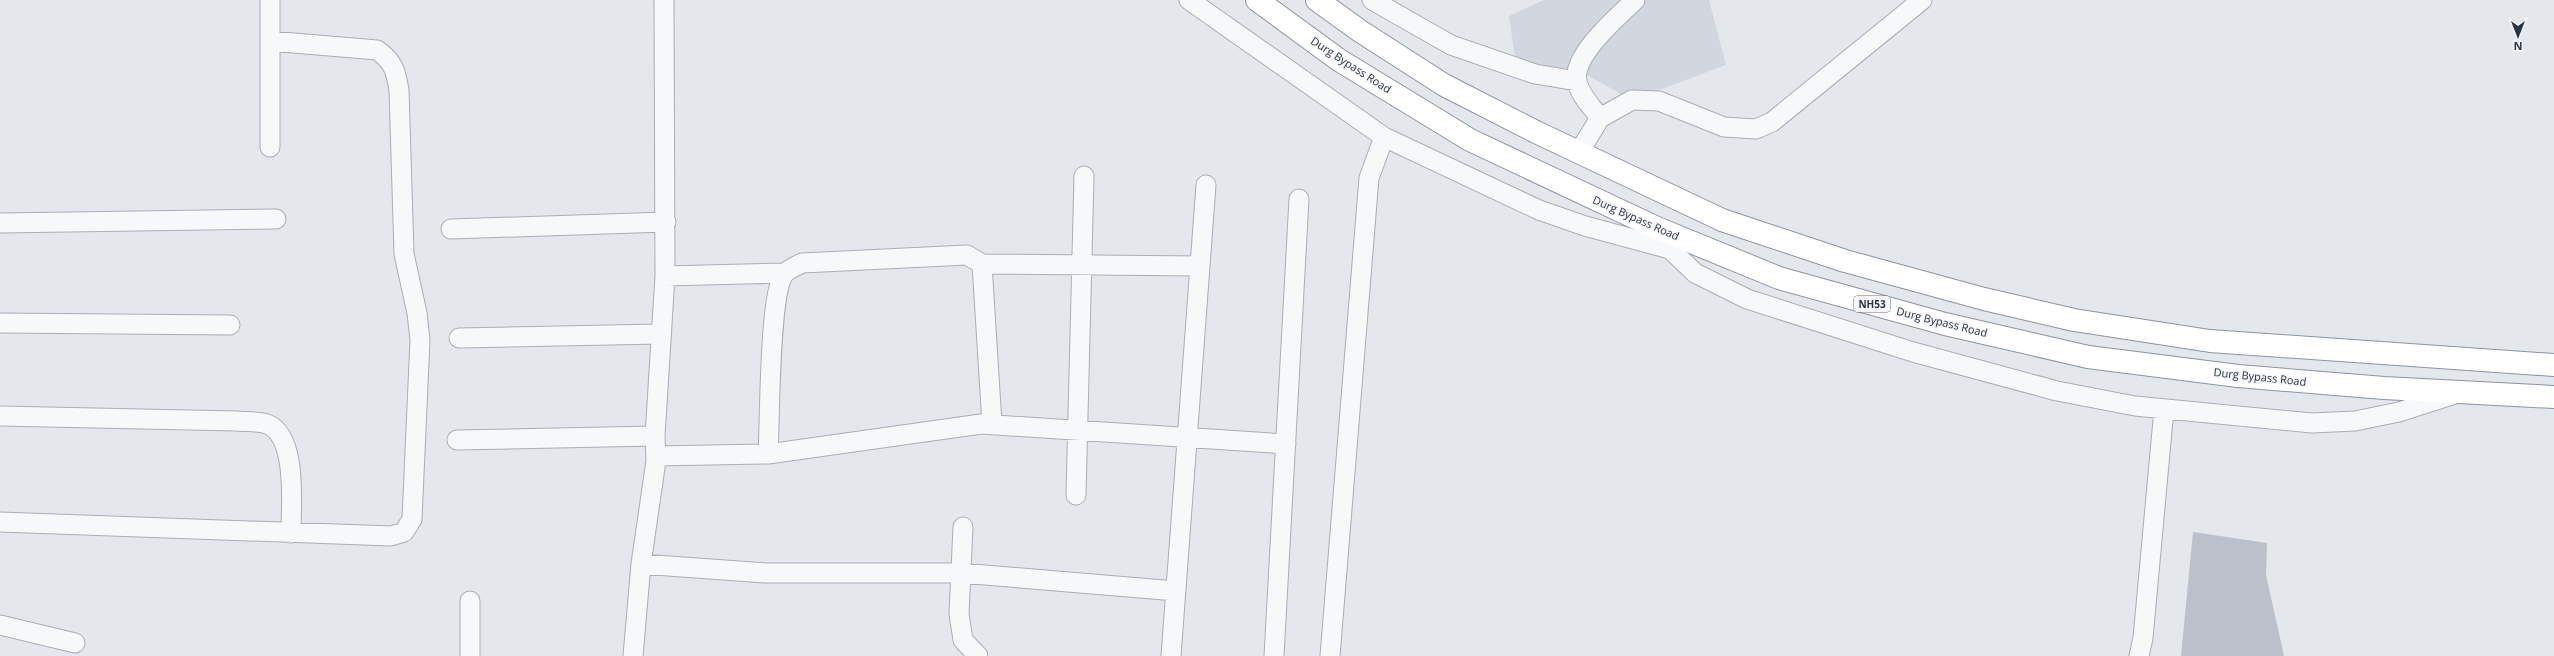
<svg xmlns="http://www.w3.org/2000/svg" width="2554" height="656" font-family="'Open Sans',sans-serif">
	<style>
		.built { fill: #d2d6de }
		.building { fill: #bbc0ca }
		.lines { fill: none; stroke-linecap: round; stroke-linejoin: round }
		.minor-casing { stroke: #a9aeb7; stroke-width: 21 }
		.highway-casing { stroke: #8b94a3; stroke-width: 24 }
		.minor { stroke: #f7f8fa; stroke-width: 19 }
		.highway { stroke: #fff; stroke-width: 22 }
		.labels { text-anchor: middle; stroke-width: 3; stroke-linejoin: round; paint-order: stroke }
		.shield { fill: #f4f6f9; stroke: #676e7b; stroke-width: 1 }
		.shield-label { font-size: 10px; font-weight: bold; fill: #2b3445 }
		.street-label { font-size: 11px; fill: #2b3445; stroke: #f4f6f9 }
	</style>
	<rect width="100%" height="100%" fill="#e4e7ec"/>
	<path class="built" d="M1544,0H1709L1726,65L1632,100L1576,69L1516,64L1509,16Z"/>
	<path class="building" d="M2193,532L2267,543L2266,575L2284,656H2181Z"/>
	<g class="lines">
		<g class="minor-casing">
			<path id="minor" d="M1189,0L1384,137L1539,210L1585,226L1670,249
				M1372,0L1451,45L1535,74L1577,81
				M1600,118C1592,107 1579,94 1577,81C1572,55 1618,17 1635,0
				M270,147V0
				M1579,152L1600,118L1632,100L1659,101L1724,127L1756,129L1772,122L1922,0
				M0,223L276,219
				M1657,228L1670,249L1695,273L1747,299L1913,352L2057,391L2135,406L2312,423L2355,421L2399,412L2458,393
				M451,229L666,222
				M982,264L1200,266
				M665,276L784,273
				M0,323L230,325
				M459,338L661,334
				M0,416L237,421C246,422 259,421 267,424C298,436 291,506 291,533
				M457,440L655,436
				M768,454C770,422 769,294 784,274C788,269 797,266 802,263L967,255L982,264L992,424
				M656,456L768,454L981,424L1286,444
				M1076,495L1084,176
				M0,522L391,536L404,532L412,519L420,340L417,313L404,254L399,90C396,71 393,61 377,50L270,41
				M963,527L959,614L963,640L978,656
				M641,564L766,573H961L1176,591
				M0,625L75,643
				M470,656V601
				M633,656L641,564L656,461L655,436L665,276L664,0
				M1171,656L1206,185
				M1274,656L1299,199
				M1330,656L1369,178L1384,137
				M2139,656L2143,638L2164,409"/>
		</g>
		<g class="highway-casing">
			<path id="highway" d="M1257,0L1339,60L1470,140L1657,228L1779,278L1945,324L2088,357L2238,376L2384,388L2554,397
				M1317,0L1360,31L1444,85L1536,132L1722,220L1845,261L1984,299L2074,320L2210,341L2554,365"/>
		</g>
		<use href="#minor" class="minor"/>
		<use href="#highway" class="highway"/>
	</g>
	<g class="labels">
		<rect class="shield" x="1854" y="296" width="36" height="16" rx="3"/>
		<g class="shield-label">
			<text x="1872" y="308">NH53</text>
		</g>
		<g class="street-label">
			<text transform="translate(1351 65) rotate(33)" y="4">Durg Bypass Road</text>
			<text transform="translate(1636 218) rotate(24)" y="4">Durg Bypass Road</text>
			<text transform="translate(1942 322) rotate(14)" y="4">Durg Bypass Road</text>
			<text transform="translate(2260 377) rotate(6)" y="4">Durg Bypass Road</text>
		</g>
	</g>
	<g transform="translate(2518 36) rotate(180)" stroke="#f4f6f9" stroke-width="3" paint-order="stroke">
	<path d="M0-3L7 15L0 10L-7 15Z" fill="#2b3445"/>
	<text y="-6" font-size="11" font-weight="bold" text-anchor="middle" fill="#2b3445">N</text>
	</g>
</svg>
